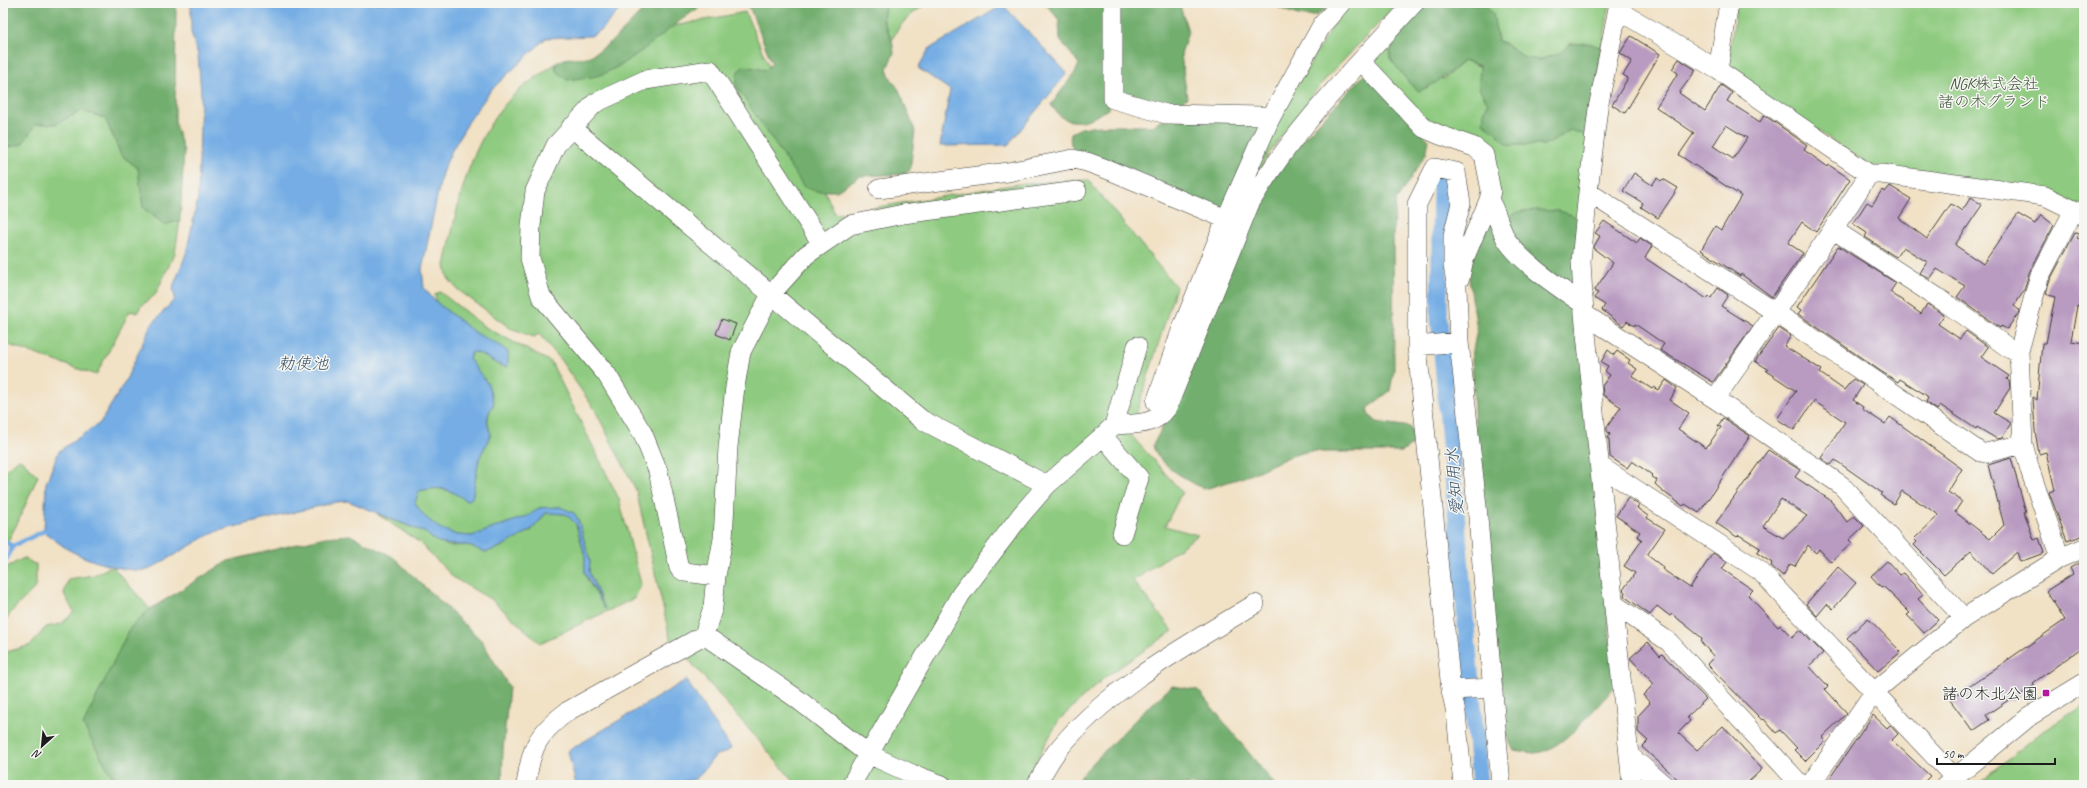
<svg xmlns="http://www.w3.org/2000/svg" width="2087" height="788" font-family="Caveat,'Klee One',sans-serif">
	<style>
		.green { fill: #8eca7f; stroke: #55734e }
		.forest { fill: #72ae6e; stroke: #476545 }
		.water { fill: #74ade4; stroke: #486480 }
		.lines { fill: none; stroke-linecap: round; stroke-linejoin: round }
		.stream { stroke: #74ade4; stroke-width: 4.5 }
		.canal { stroke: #74ade4; stroke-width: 17 }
		.building { fill: #b99bc1; fill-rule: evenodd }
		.minor-casing { stroke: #3c3a35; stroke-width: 20 }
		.minor { stroke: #fff; stroke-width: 19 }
		.poi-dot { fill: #b5179e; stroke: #f6f6f2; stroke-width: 1.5 }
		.labels { text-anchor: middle; stroke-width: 3; stroke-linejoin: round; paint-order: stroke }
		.park-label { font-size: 16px; fill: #44593f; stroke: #f6f6f2 }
		.poi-label { font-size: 16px; fill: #1c1c1c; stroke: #f6f6f2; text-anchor: end }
		.water-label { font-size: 17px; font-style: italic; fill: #3f566c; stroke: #f6f6f2 }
	</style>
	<rect width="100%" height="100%" fill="#f6f6f2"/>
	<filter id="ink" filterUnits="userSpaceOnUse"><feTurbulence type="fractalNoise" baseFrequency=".025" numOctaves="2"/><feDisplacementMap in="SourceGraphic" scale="8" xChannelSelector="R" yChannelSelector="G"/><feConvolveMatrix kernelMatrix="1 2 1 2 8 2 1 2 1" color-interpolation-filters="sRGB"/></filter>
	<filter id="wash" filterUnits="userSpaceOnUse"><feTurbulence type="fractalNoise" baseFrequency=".012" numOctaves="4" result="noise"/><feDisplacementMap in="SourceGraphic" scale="16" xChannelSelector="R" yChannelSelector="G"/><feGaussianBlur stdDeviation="0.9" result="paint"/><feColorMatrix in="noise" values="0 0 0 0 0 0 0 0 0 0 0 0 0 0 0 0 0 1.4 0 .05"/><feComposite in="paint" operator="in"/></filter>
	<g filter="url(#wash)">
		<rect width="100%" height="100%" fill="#f1e1c5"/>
		<path class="green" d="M888,3H927C912,14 900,22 892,40C886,27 879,16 888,3Z
			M1346,3H1398L1320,85L1269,153L1251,188L1261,146Z
			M1481,3H1610L1602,48L1569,44L1562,53L1539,60L1525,58L1506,44L1498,41L1496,29L1485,4Z
			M1737,3H2084V207L1869,165L1734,75L1728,63Z
			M745,12L835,214L1025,183L1088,180L1176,287L1130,434L1182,492L1165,526L1198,535L1133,581L1173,631L1105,677L1059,720L1022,785H797L670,638L636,490L595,410L557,355L539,334L534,337L510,328L457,289L448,278L445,266C457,207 467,147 508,101C521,86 541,75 556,63V71L669,27Z
			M1410,17L1390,48V58L1410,84L1444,79L1464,60L1481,67L1479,88L1488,103L1484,113L1483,123L1493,130L1508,145H1543L1552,142L1570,130L1590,126L1579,218C1556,214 1517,200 1505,225L1497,191L1489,140L1438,126L1425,119L1374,64L1376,56Z
			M82,111L105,118L121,155L138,168L143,208L165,225L180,220L175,253L155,295L141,306L137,313L130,311L96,375L3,343V148L22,144L36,123L55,124Z
			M440,292L485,327L551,362L619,499L641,584L635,598L540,643L492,600L454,578L419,542L377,514L426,533L432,539L449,546L467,545L487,552L501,547L511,540L531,531L546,513L566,514L576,524L585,556V573L588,581L603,605L589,572L590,561L578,519L574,513L560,507L539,508L530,515L472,536L457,535L439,528L424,516L415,503L419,490C442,487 448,488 467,501L472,498L479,459L491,434C486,421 487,415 494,403L488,384L469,359L472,352L479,353L500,366L507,352L474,332L436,302L435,294Z
			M19,459L23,461L38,476L17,524L3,550V472Z
			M24,558L36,565V587L13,610L3,623V569Z
			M112,566L150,609L130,628L83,725L117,785H3V653L31,645L46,627L61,624L74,612L64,594L68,579L94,575Z
			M2084,705V785H1975L2043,731Z"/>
		<path class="forest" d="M3,3H176L175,122L184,152L180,220L165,225L143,208L138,168L121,155L105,118L82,111L55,124H36L22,144L3,148Z
			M650,3H707C671,23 642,57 603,74C593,78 578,78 567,80L556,71V63C570,54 581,61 592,55C614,43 632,21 650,3Z
			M744,3H888L884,10L883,20L892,40L894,53L887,68L890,77L899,90L915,131L910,170L906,174L860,176L837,191H816L804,187L736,86L738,71L744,66L766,70L772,63L751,11Z
			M1045,3H1110L1109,108C1096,118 1077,127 1061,117C1057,114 1054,108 1051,105L1076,71L1079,64L1060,40L1059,20Z
			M1116,3H1179L1188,31L1181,55L1187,98L1178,104L1161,103L1116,92Z
			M1270,3H1331C1328,6 1323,12 1319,14C1305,21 1283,10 1270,3Z
			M1423,3L1485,4L1493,14L1498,41L1506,44L1525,58L1539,60L1561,53L1569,44L1589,43L1602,48L1590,126L1585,135L1570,130L1552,142L1543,145H1508L1493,130L1483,123L1484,113L1488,103L1479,88L1480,66L1464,60C1449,73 1439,83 1419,91L1410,84L1390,58C1391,37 1409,18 1423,3Z
			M1365,74L1429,140L1426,154L1396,201L1393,229L1394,370L1390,391L1369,407L1368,414L1377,422L1410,427L1414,436L1412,445L1402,452H1322C1301,446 1265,470 1244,477C1231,481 1218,485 1205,489C1189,482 1156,463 1153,445L1167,419L1258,203L1287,156Z
			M1162,119L1261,122L1225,208L1212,210L1078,154C1071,147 1069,143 1071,133L1081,128L1101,126H1153Z
			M1490,210L1577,305L1615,687C1596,706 1563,751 1535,753C1529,753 1521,751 1514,750L1502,729L1475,436L1472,356L1477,329L1469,279V268Z
			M1537,210L1560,211L1579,218L1577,295L1546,272L1505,225C1512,210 1522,211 1537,210Z
			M350,535L393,557L482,641L509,687L503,750L502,785H117L83,725L130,628L150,609L228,561L325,537Z
			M1172,686L1198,690L1275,785H1076L1081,775L1141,714Z"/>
		<path class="water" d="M191,3H626L601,30L591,36L546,38L491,90L469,121L451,152L442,173L422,269L424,288L436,302L474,332L500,346L508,352V367C494,365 485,353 472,352L469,359L488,384L494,403C487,415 485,421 491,434L479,459L472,498L467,501C448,488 442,486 419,491L415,503L424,516L439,528L457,535L472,536L530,515L539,508L560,507L574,513L578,519L590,561L589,572L605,609L585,573V556L576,524L566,514L546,513C541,518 537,525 532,529C527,534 492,552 486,552C478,551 472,545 465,545C448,545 439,546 426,533L348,501L336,502L214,532L150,569C132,574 92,562 75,553C64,548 54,539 44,532L46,483L59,451L100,423L125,382L151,325L175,299L173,287L186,254L198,198L201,93L198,55L191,32Z
			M1003,5L1067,73L1008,145L940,146L950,90L918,68L929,49Z
			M686,680L731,748L725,753L716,755L696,779L666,785H576L568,751Z"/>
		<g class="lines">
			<path class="stream" d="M3,541L13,546
				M3,566L13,546L48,529"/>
			<path class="canal" d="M1441,179L1439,318L1480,785"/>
		</g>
		<g id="blocks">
			<path class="building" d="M1631,36L1660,54L1625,113L1612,105L1628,78L1623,75L1632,61L1620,53Z
				M1679,59L1696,70L1679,93L1705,111L1721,85L1732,93L1727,101L1760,122L1764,115L1807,145L1804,150L1828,167L1829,165L1850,179L1816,232L1802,222L1788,243L1803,253L1772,297L1741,274L1740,276L1701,250L1715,226L1721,230L1741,196L1679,155L1694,133L1656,107L1678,73L1672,69ZM1726,125L1747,138L1733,159L1713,146Z
				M1634,173L1652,185L1657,178L1661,181L1663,179L1678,188L1658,218L1641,207L1643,203L1623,191Z
				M1890,186L1911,199L1899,218L1927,239L1951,204L1962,211L1971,197L1982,205L1955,245L1983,264L2018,214L2035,224L2041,215L2054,225L2029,273L2024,291L2014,306L2019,310L2018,314L2007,329L2001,326L2000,328L1957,297L1965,286L1937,269L1930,279L1920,273L1927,262L1903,247L1896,257L1865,237L1867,233L1853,224L1867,202L1872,205L1882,190L1885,192Z
				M1604,221L1637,243L1640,238L1652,246L1645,258L1707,299L1709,296L1711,298L1718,288L1728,295L1721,306L1753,326L1713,382L1660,350L1664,344L1635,324L1634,326L1627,321L1623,326L1602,310L1605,305L1594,298L1598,293L1594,291L1613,263L1593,248L1600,236L1595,233Z
				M2075,233L2079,234L2077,238L2084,241V308L2077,306L2071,341L2084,343V535L2067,541L2049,492L2055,490L2046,452L2039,454L2035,431L2033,397L2037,400L2042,343H2046L2055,297L2046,294L2049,282Z
				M1838,246L1896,283L1890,292L1921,314L1927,304L1944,315L1938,324L1960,339L1966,331L1988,347L1981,357L2009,376L2007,379L2009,381L2010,388L1994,413L2011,423L2002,438L1997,439L1977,427L1976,429L1940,405L1937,410L1926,402L1928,398L1926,395L1900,379L1898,382L1882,372L1798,314L1801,310L1797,307Z
				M722,319L736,324L730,340L716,334Z
				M1779,328L1791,336L1784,346L1822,370L1820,373L1844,390L1853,379L1863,385L1853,400L1863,407L1862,409L1885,424L1890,417L1962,469L1948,492L1962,501L1955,512L1990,539L2004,525L1988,465L2011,458L2026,512H2024L2034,540L2039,538L2044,553L2020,562L2017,552L1992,574L1971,551L1944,575L1914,545L1917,542L1914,539L1939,515L1902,491L1894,504L1880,495L1882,493L1835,460L1831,465L1821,458L1845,422L1814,401L1794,430L1777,419L1796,391L1766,371L1768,369L1755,361Z
				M1608,350L1614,355L1617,351L1630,360L1628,363L1637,369L1632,376L1652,389L1654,387L1659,390L1666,380L1677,388L1670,400L1689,413L1678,429L1706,448L1721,427L1718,426L1723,418L1750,436L1699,513L1685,504L1683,506L1664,492L1655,484L1657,480L1651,476L1652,475L1632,461L1627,468L1610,457L1609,440L1608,438L1610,434L1607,431V427L1621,407L1603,395L1602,386L1610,375L1605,371L1608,366L1601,362Z
				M1768,450L1800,470L1795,477L1830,500L1847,522L1854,516L1864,526L1849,540L1852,543L1831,562L1819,549L1816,553L1808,545L1795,566L1790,564L1783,576L1771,566L1772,563L1757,553L1760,548L1739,535L1737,537L1716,523ZM1781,499L1807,516L1783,538L1763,526Z
				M1628,498L1639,505L1637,508L1648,516L1647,518L1665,529L1647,555L1663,567L1662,569L1690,588L1713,553L1727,562L1722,569L1753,590L1748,595L1778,627L1780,625L1792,637L1800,630L1823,653L1809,666L1828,686L1825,689L1847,713L1822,737L1825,741L1805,761L1794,750L1797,748L1780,730L1776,733L1764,719L1762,720L1707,664L1714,657L1701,642L1702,638L1672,614L1670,616L1657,606L1650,615L1624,596L1625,592L1623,590L1635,573L1624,566L1642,540L1637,536L1640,532L1616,516Z
				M2084,560V646L2033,683L2035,685L2011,701L2010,699L1986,715L1989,720L1973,731L1950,700L2065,620L2046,591L2073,574L2070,568Z
				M1887,561L1900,575L1903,573L1923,595L1918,599L1938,620L1924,633L1907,615L1910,613L1883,586L1881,587L1871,576Z
				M1838,567L1856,583L1833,609L1827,604L1817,616L1806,604Z
				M1868,618L1901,652L1878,671L1847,638Z
				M1648,642L1660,656L1662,654L1706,699L1687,717L1690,721L1678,733L1697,750L1723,726L1762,769L1745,785H1684L1642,747L1648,741L1638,732V716L1650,703L1643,695L1654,684L1630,658Z
				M1873,715L1887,728L1890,725L1898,734L1892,740L1930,776L1921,785H1825Z"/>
		</g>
	</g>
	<g filter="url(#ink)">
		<use href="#blocks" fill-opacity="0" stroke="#3c3a35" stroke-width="1"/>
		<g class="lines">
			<g class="minor-casing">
				<path id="minor" d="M1113,3V99L1166,114L1262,116L1270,119
					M1619,3L1598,108L1588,192L1581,261L1584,314L1632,785
					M1618,10L1718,70L1869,174H1881L2045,196L2084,215
					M1361,61L1424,128L1440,135L1474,147L1484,155L1491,191L1489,200C1497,212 1499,226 1506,239C1521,263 1560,288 1583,304
					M1718,70L1729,3
					M571,127L922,420L1047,485L1103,436L1139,478L1122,534
					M879,189L1008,172L1073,159L1087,162L1109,170L1226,219
					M1588,192L1775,312L1980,452L1986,453L2023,444
					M1834,230L1946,303L2010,349L2019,351
					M1460,278L1464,259L1489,200
					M1584,314L1715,399L1841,485L1964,618
					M1417,346L1459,342
					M1715,399C1766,324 1821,251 1869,174
					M1156,402L1181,331L1226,219L1270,119L1322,25L1341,3
					M1114,425C1135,423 1153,427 1167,408L1250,203C1294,128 1356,67 1414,3
					M1107,432L1114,425L1137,346
					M1600,466L1760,571L1954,777
					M2060,558L2030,470L2023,444L2019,351L2039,278L2074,210
					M716,576L685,572L679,568L658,471L643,434L607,375L541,296L530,258L531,226L535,191L556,145L595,103L645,80L710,70L822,244
					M1614,604L1669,642L1801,785
					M704,635L796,698L868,754L912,774L942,785
					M1451,690L1493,688
					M1629,755L1664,785
					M526,785C531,747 537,734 568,711L704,635L713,607L716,576L723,539L728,447L735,387L741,352L771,294L806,255L850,225L903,214L1077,191
					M851,785L961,594L1021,515L1047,485
					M1036,785C1043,774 1049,761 1057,751C1110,686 1185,647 1255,604
					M1463,785L1456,713L1451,690L1417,346V204L1435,168L1456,172L1461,203L1453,235V266L1457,287L1459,342L1477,506L1501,785
					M1810,785L1875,691L1964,618L2060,558L2084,548
					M1946,785L2030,716L2084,683"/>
			</g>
			<use href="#minor" class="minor"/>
		</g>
	</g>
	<rect class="poi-dot" x="2042" y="689" width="8" height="8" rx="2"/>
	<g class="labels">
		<g class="park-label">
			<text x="1994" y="89">NGK株式会社<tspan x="1994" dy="18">諸の木グランド</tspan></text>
		</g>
		<g class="poi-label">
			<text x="2038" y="699">諸の木北公園</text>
		</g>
		<g class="water-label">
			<text x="303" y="369">勅使池</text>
			<text transform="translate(1454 482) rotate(-95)" y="6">愛知用水</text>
		</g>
	</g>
	<rect width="2087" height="788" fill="none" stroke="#f6f6f2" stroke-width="16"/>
	<g transform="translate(42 746) rotate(207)" stroke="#f6f6f2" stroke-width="3" paint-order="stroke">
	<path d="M0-3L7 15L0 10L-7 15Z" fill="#1c1c1c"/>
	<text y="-6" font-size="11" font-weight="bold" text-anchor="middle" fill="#1c1c1c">N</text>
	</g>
	<path d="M1937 758v6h118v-6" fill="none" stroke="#1c1c1c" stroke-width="2"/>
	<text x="1943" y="758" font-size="12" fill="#1c1c1c" stroke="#f6f6f2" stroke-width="3" paint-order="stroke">50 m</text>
</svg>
